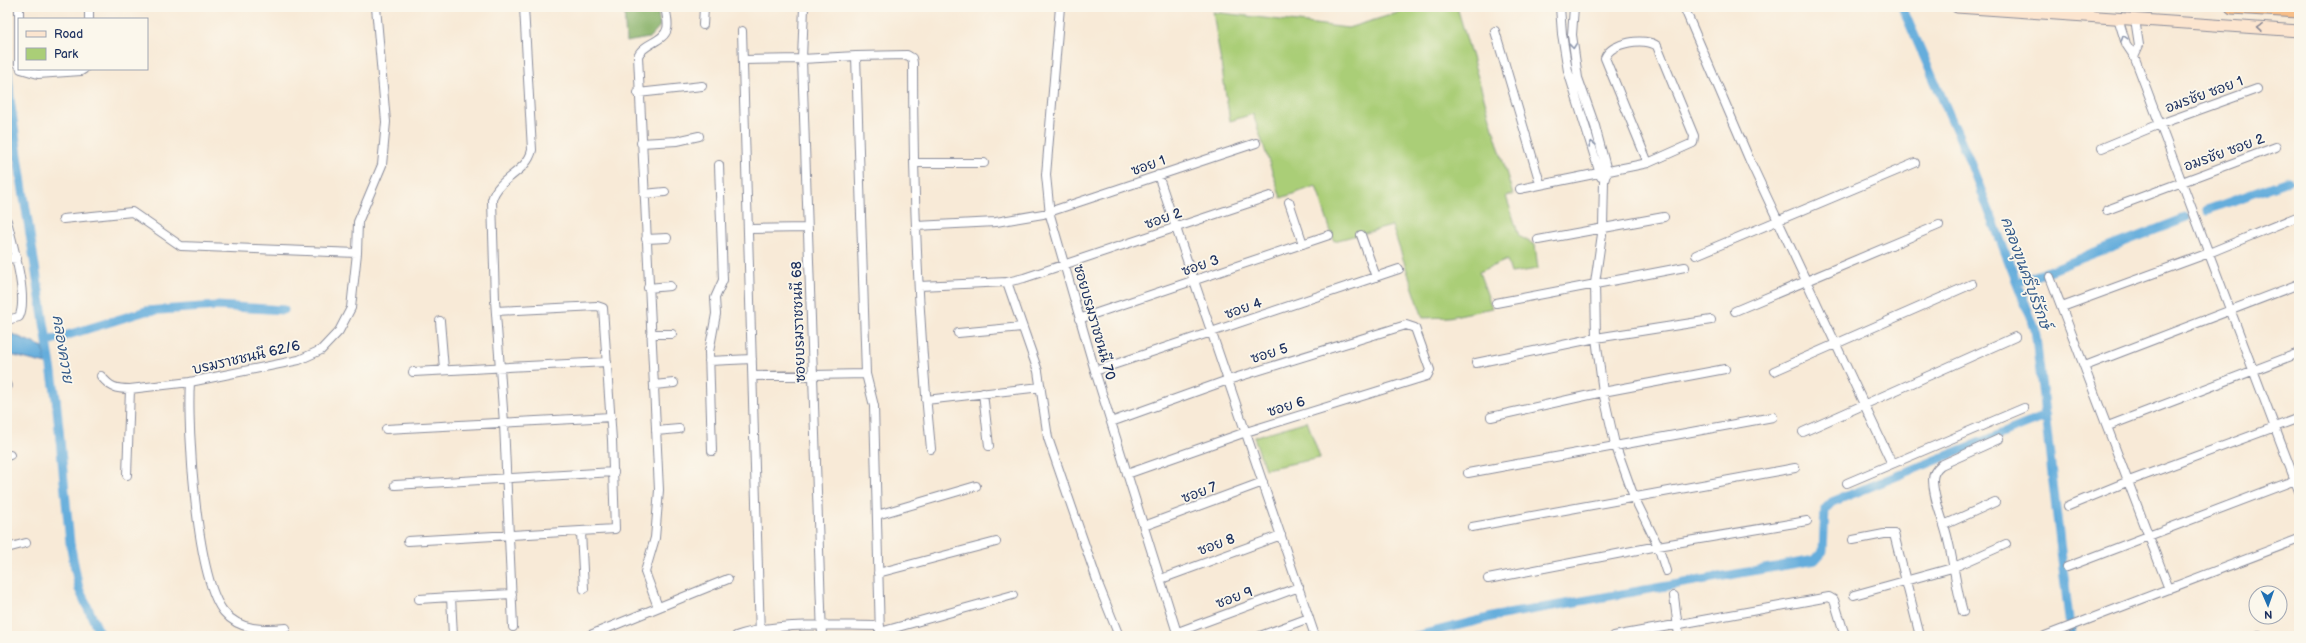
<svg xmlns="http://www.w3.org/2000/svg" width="2306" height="643" font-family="'Balsamiq Sans','Playpen Sans Thai',sans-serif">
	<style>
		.green { fill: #aace77; stroke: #627e6a }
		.forest { fill: #87b168; stroke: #517063 }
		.water { fill: #65addc; stroke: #406e9d }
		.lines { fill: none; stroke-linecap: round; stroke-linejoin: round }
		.canal { stroke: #65addc; stroke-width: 9 }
		.minor-casing { stroke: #8a8c9a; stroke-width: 10 }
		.secondary-casing { stroke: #8a8c9a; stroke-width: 13 }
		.trunk-casing { stroke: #8a8c9a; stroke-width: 15 }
		.minor { stroke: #fff; stroke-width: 8 }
		.secondary { stroke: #fce5cf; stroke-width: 11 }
		.trunk { stroke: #f7be88; stroke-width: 13 }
		.oneway { stroke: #8c8a96 }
		.oneway2 { stroke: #8d97ae }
		.labels { text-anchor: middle; stroke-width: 3.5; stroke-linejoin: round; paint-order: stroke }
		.street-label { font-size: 14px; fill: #1b2f5e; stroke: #fbf7ec }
		.water-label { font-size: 15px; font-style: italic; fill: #355b8a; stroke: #fbf7ec }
	</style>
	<rect width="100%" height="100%" fill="#fbf7ec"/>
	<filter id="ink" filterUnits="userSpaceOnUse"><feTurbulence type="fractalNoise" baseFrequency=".025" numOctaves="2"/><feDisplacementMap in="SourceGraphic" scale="8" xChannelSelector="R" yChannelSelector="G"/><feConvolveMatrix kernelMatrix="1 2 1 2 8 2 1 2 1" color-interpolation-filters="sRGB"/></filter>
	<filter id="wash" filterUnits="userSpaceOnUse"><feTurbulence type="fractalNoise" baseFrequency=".012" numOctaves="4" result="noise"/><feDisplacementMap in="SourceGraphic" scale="16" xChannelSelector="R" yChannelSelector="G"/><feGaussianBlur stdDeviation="0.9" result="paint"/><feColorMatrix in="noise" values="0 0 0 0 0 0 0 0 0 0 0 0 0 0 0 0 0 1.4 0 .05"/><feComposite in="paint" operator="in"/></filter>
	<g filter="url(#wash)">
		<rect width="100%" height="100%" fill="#f8ead7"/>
		<path class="green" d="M1417,7H1457L1513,195L1506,196L1519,236L1535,245L1538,269L1511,273L1507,260L1479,272L1492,308L1449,317L1423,318L1392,226L1334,241L1316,186L1281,198L1253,114L1230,121L1213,12L1348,28Z
			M1307,421L1320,458L1265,469L1254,437Z"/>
		<path class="forest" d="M624,7H657L660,26L649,38L626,42Z"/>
		<path class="water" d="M7,332L43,347L46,364L7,354Z"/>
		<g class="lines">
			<path class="canal" d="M1902,7L1968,157L2035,329L2071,636
				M7,62L10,99L22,184L56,398L70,543L79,589L101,636
				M2207,210L2288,181
				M2017,283L2186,218
				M48,341L146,311L217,306L284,310
				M1416,636L1496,616L1815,560L1823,551L1825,509L1832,502L2046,416"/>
		</g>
	</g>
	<g filter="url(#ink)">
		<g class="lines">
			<g class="minor-casing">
				<path id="minor" d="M19,7V65
					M804,7L802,59L822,636
					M1060,7L1046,175L1050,215L1095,371L1178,636
					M1560,7L1562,34L1568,71L1601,177
					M1574,7L1572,35L1578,78L1595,126L1607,171L1604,181L1603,227L1595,283L1596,338L1603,392L1615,444L1634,497L1658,546L1666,571
					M1684,7L1750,161L1892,464
					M2118,18L2126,44L2134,56L2299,491
					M89,19V7
					M703,25L704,7
					M742,31L760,636
					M1495,31L1540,183
					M856,56L907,55L912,58L913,63C913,192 918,321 931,449
					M2134,56L2139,45L2135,19
					M743,60L802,59L856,56L866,374L874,406L880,636
					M21,69L38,74L81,71L84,69
					M638,93L702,86
					M641,143L677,141L699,136
					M2102,148L2160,124L2257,89
					M915,163H984
					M1158,175L1315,636
					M1520,189L1648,163L1693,143L1694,136L1657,46C1645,37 1611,42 1605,58L1648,163
					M644,194L665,192
					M1289,202L1303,244
					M2107,210L2276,147
					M63,219L132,212L181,246L357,253
					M7,221C12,242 29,298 19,317L7,320
					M916,226L996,222L1043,214L1256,143
					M748,229L808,228
					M1361,235L1376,277
					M646,239L667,238
					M1538,240L1664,217
					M1696,255L1915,163
					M7,258L17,259
					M2050,277L2169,589
					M1007,282L1038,371L1048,438L1099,586L1119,636
					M919,286L1007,282L1024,278L1270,196
					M648,288L670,286
					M1496,303L1685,267
					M2062,307L2209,253L2299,216
					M1735,311L1939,225
					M1079,319L1329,235
					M440,321L444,369
					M958,333L1022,327
					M651,334H672
					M709,361L752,359
					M1476,363L1596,338L1711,320
					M2085,366L2299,284
					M1095,371L1399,269
					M1774,371L1972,284
					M413,372L607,362
					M101,376C110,387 115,389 130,389
					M753,376L866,374
					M654,385L674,383
					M7,387L8,386
					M983,393L989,446
					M926,400L1041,387
					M1491,417L1603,392L1725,369
					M1111,422L1228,380L1406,325L1415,328L1430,370L1427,376L1246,432L1127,474
					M2108,426L2299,353
					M386,429L611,417
					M656,431L679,429
					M1803,432L2015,337
					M712,451L709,352L716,314L715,298L723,280L719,165
					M7,456L10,455
					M1468,473L1773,417
					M127,475L130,389L190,382
					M1847,483L2024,408
					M395,485L614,472
					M2068,506L2129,481L2299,418
					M877,515L976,486
					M1944,525L1995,502
					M1144,526L1263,482
					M1472,527L1795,468
					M581,532L584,589
					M1853,540L1884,534H1894L1920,636
					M408,541L615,529L612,440L603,308L597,306L496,311
					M7,548L26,543
					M2067,567L2298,479
					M878,573L996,542
					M1161,579L1281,535
					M1488,579L1658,546L1807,521
					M1854,595L1952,568L2006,544
					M1674,596L1679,636
					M419,599L451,597
					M658,607L645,572L655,538L659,490L638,56C643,43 664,42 667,29C669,23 666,13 665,7
					M1963,612C1956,588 1954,564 1948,540C1944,520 1933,500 1933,480C1933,473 1936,469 1941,465L1999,439
					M513,627L504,423L495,300L492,200C498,177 527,173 532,150L524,7
					M286,628C263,630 240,631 224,612C196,579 187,427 190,382L299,360L321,350L339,331L351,308L357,253L358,222L382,165L386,122L376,7
					M880,632L1013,595
					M1178,632L1299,587
					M453,636L451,597L512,594
					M588,636L728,579
					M736,636C779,621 834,626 880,626
					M1260,636L1309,618
					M1614,636L1829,597L1834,600L1845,636
					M2045,636L2299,539
					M2257,636L2259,635"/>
			</g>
			<g class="secondary-casing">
				<path id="secondary" d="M1957,7L2299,31"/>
			</g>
			<g class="trunk-casing">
				<path id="trunk" d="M2232,7L2299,11"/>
			</g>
			<use href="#minor" class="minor"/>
			<use href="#secondary" class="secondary"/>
			<use href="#trunk" class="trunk"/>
		</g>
		<defs><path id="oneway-chevron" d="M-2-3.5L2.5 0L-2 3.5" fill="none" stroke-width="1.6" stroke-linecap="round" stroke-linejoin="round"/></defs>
		<use class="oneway" href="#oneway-chevron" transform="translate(2260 28) rotate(-176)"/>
		<g class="oneway2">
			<use href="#oneway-chevron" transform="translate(2124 38) rotate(-108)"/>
			<use href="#oneway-chevron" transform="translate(1573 46) rotate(84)"/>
			<use href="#oneway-chevron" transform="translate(1592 144) rotate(-106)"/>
		</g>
	</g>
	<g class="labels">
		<g class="street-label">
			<text transform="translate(2204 94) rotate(-20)" y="5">อมรชัย ซอย 1</text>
			<text transform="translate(2224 152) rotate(-20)" y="5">อมรชัย ซอย 2</text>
			<text transform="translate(1148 165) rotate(-19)" y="5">ซอย 1</text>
			<text transform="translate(1163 218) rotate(-19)" y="5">ซอย 2</text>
			<text transform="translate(1200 265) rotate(-19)" y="5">ซอย 3</text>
			<text transform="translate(1243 308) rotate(-19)" y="5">ซอย 4</text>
			<text transform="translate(798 322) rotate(-92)" y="5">ซอยบรมราชชนนี 68</text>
			<text transform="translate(1095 322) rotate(74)" y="5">ซอยบรมราชชนนี 70</text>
			<text transform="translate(1269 353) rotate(-17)" y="5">ซอย 5</text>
			<text transform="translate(246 357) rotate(-13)" y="5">บรมราชชนนี 62/6</text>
			<text transform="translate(1286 406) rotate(-17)" y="5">ซอย 6</text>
			<text transform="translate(1199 492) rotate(-20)" y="5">ซอย 7</text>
			<text transform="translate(1216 544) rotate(-20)" y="5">ซอย 8</text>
			<text transform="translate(1234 597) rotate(-20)" y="5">ซอย 9</text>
		</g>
		<g class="water-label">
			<text transform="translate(2026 273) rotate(70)" y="5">คลองขุนศรีบุรีรักษ์</text>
			<text transform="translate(63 349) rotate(81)" y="5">คลองควาย</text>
		</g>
	</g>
	<rect width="2306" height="643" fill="none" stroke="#fbf7ec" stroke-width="24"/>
	<rect x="18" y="18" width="130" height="52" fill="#fbf7ec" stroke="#a1a7b3"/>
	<rect x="26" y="31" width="20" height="6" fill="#fce5cf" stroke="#a1a7b3"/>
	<text x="54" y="38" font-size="12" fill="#1b2f5e">Road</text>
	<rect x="26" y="48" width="20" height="12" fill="#aace77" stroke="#a1a7b3"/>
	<text x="54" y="58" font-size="12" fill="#1b2f5e">Park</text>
	<g transform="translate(2268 605) rotate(178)"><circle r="19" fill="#fbf7ec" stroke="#a1a7b3"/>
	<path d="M0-3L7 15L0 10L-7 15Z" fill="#1f6fb2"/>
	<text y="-6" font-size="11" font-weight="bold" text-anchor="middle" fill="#1b2f5e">N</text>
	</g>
</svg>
